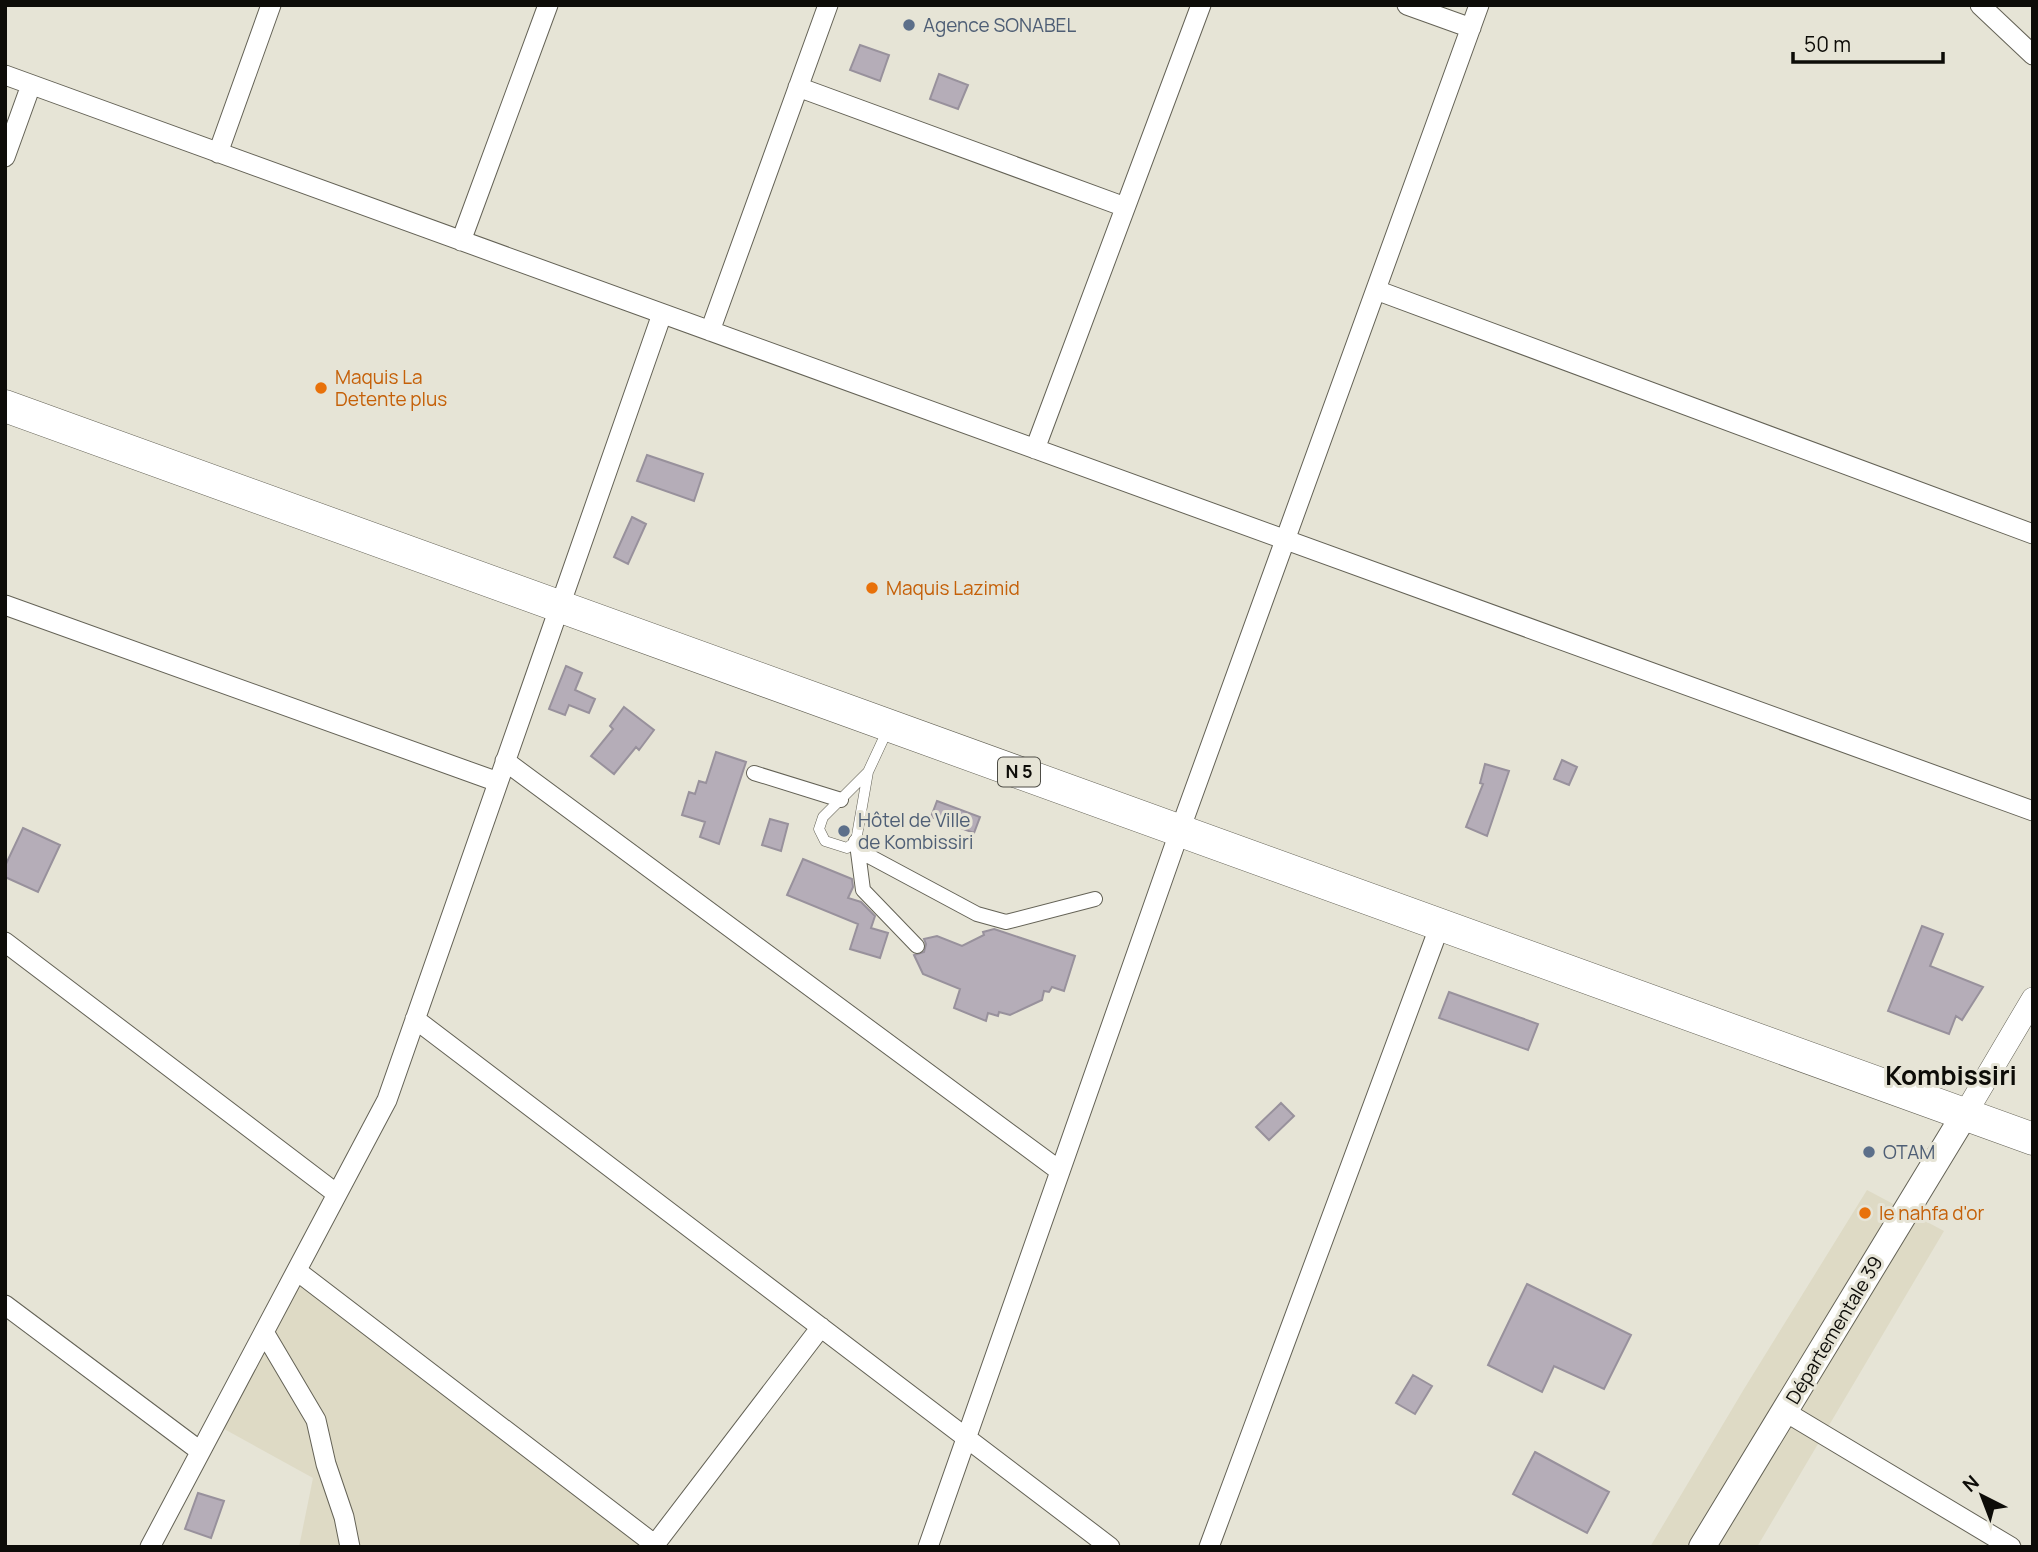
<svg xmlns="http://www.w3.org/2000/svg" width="2038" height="1552" font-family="Manrope,sans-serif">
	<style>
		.built { fill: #dedac5 }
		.building { fill: #b5adb8; stroke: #98919c; stroke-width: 2 }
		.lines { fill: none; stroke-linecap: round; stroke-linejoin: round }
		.service-casing { stroke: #646256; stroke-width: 11 }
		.pedestrian-casing { stroke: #646256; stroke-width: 16 }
		.minor-casing { stroke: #646256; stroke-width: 21 }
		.tertiary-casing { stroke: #646256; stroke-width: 24 }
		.secondary-casing { stroke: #646256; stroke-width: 28 }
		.trunk-casing { stroke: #646256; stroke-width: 33 }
		.service { stroke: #fff; stroke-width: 10 }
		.pedestrian { stroke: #fff; stroke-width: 14 }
		.minor { stroke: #fff; stroke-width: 19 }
		.tertiary { stroke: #fff; stroke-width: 23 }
		.secondary { stroke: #fff; stroke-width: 26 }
		.trunk { stroke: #fff; stroke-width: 32 }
		.service-dot { fill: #5c6f8a; stroke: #e6e4d6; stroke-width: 2.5 }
		.food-dot { fill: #e8710a; stroke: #e6e4d6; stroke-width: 2.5 }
		.labels { text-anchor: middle; stroke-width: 6; stroke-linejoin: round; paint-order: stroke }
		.shield { fill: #e6e4d6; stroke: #4e4d46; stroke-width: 2 }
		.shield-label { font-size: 18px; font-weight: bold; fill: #0d0c08 }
		.service-label { font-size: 19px; fill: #4e5e75; stroke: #e6e4d6; text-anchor: start }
		.food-label { font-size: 19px; fill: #c56008; stroke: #e6e4d6; text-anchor: start }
		.street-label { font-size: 19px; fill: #0d0c08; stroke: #e6e4d6 }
		.district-label { font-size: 26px; font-weight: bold; fill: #0d0c08; stroke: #e6e4d6 }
	</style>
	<rect width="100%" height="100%" fill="#e6e4d6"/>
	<path class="built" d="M1867,1190L1944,1231L1757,1547H1650L1744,1389Z
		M297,1271L653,1547H299L313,1478L215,1424Z"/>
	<path class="building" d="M860,45L889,55L880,81L850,70Z
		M939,74L968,85L958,109L930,99Z
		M647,455L703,474L694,501L637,481Z
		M632,517L646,524L628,564L614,557Z
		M566,666L582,673L575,690L595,699L589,713L569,705L565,715L549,709Z
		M624,707L654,730L639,750L636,747L614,774L591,756L613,729L610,726Z
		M716,752L746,762L719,844L700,837L705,822L682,815L689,792L695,794L699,781L706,783Z
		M1562,760L1577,767L1569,785L1554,779Z
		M1485,764L1509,771L1487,836L1466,827L1483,784L1480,783Z
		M937,801L980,817L974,833L931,817Z
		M770,819L788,824L781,851L762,845Z
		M23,828L60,845L38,892L5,877V866Z
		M803,859L852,879L853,887L848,898L861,902L875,916L871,928L888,933L880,958L850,949L858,924L787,895Z
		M1922,926L1943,934L1930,966L1983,987L1962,1020L1956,1016L1949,1034L1888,1011Z
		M994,929L1075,956L1064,991L1052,987L1049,992L1044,991L1042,1000L1010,1015L999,1012L998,1016L988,1013L986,1021L954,1008L960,989L923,974L914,955L924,952L926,944L924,939L937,936L962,946L984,935L983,932Z
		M1449,992L1538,1024L1528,1050L1439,1018Z
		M1281,1103L1294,1116L1269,1140L1256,1127Z
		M1527,1284L1631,1335L1604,1389L1554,1366L1542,1392L1488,1365Z
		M1413,1375L1432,1386L1415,1414L1396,1403Z
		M1535,1452L1609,1492L1587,1533L1513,1494Z
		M198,1493L224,1501L211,1538L185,1529Z"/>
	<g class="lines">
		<g class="service-casing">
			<path id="service" d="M868,772L856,841L847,848L825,841L819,829L823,817L868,772L888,729"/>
		</g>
		<g class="pedestrian-casing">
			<path id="pedestrian" d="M754,773L841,800
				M856,841L867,855L977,914L1006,922L1095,899
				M857,844L863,890L917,946"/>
		</g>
		<g class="minor-casing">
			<path id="minor" d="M1407,5L1471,28
				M1980,5L2033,55
				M5,75L2033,811
				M798,87L1125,207
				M218,153L271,5
				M5,157L31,85
				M461,241L548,5
				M1376,290L2033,534
				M710,331L828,5
				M1035,449L1201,5
				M5,605L498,782
				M505,761L1060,1171
				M5,942L337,1194
				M415,1019L1110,1547
				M297,1271L658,1547
				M5,1305L200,1451
				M264,1332L316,1420L326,1464L344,1517L350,1547
				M1784,1411L2011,1547
				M150,1547L387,1100L662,314
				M653,1547L821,1327
				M928,1547L1180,830L1479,5
				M1209,1547L1440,925"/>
		</g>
		<g class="tertiary-casing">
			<path id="tertiary" d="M1965,1114L2033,999"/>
		</g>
		<g class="secondary-casing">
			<path id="secondary" d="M1702,1547L1965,1114"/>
		</g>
		<g class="trunk-casing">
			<path id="trunk" d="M5,406L2033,1139"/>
		</g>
		<use href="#service" class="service"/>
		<use href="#pedestrian" class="pedestrian"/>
		<use href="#minor" class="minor"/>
		<use href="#tertiary" class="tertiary"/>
		<use href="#secondary" class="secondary"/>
		<use href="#trunk" class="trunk"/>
	</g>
	<g class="service-dot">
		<circle cx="909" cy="25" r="7"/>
		<circle cx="844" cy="831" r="7"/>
		<circle cx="1869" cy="1152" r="7"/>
	</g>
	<g class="food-dot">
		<circle cx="321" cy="388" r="7"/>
		<circle cx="872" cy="588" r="7"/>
		<circle cx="1865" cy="1213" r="7"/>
	</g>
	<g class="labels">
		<rect class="shield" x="998" y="757.5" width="42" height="29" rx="5"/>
		<g class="shield-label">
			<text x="1019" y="778">N 5</text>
		</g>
		<g class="service-label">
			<text x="923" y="32">Agence SONABEL</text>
			<text x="858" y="827">Hôtel de Ville<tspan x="858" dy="22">de Kombissiri</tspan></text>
			<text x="1883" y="1159">OTAM</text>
		</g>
		<g class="food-label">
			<text x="335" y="384">Maquis La<tspan x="335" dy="22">Detente plus</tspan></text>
			<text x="886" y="595">Maquis Lazimid</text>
			<text x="1879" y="1220">le nahfa d'or</text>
		</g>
		<g class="street-label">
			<text transform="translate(1834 1330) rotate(-59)" y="7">Départementale 39</text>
		</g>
		<g class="district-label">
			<text x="1951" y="1085">Kombissiri</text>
		</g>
	</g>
	<rect width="2038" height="1552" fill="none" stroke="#0d0c08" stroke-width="14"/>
	<g transform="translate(1982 1496) rotate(318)" stroke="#e6e4d6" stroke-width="5" paint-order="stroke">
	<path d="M0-5L12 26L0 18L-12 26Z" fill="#0d0c08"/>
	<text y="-10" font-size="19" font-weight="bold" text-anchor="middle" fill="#0d0c08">N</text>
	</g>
	<path d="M1793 52v10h150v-10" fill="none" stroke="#0d0c08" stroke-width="3.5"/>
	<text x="1804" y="52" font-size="21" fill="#0d0c08" stroke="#e6e4d6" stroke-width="5" paint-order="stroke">50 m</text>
</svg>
